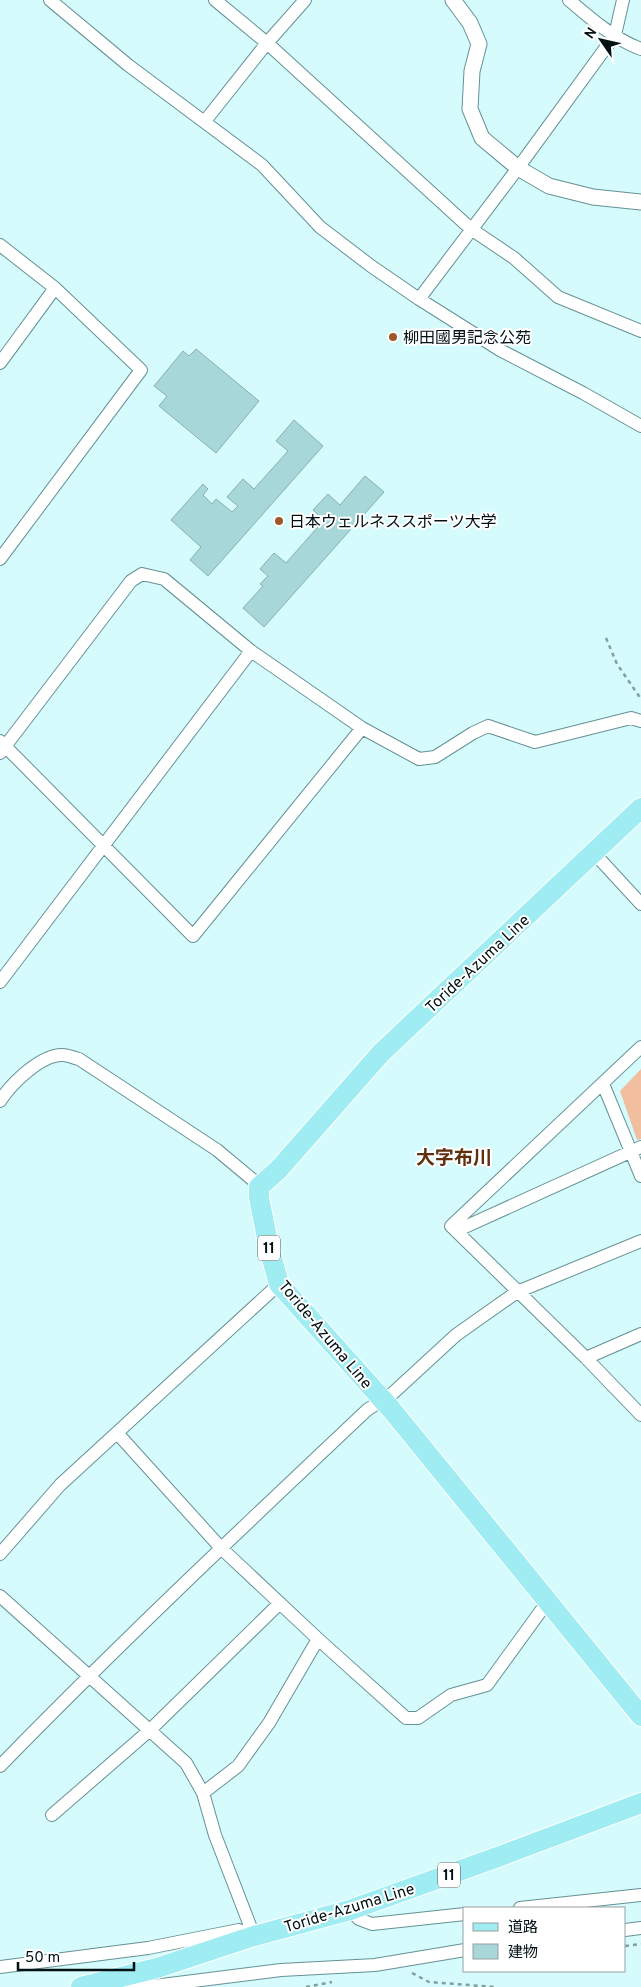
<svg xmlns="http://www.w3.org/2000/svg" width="641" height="1987" font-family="Overpass,'Noto Sans JP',sans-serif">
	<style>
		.green { fill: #f1bea0 }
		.building { fill: #a8d7da; stroke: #83b0b3 }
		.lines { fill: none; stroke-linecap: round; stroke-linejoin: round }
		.minor-casing { stroke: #659194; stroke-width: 14 }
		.tertiary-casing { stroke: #659194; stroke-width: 17 }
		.primary-casing { stroke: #fff; stroke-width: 22 }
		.path { stroke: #829fa1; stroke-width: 2.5; stroke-dasharray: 4 4; stroke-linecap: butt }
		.minor { stroke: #fff; stroke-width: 12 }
		.tertiary { stroke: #fff; stroke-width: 15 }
		.primary { stroke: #9fedf2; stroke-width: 20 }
		.poi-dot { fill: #9c5829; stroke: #fff; stroke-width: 2 }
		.labels { text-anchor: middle; stroke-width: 4; stroke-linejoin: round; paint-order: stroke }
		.shield { fill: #fff; stroke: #4e585a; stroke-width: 1 }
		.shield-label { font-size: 15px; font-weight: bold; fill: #021113 }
		.poi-label { font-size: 16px; fill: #021113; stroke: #fff; text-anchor: start }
		.street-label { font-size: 16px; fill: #021113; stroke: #fff }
		.quarter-label { font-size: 19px; font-weight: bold; fill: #5e300f; stroke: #fff }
	</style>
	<rect width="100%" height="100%" fill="#d5fbfd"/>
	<path class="green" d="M641,1069V1139L637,1140L620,1091Z"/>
	<path class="building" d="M196,349L259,401L216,453L159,406L167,396L154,386L183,351L189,356Z
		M294,420L323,446L208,576L190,560L201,547L171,520L203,484L208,489L203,495L212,504L216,499L232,512L238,506L227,497L243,479L254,489L288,451L276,441Z
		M365,476L384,492L264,627L243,608L263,586L260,584L268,576L260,569L274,553L286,563L324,520L313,510L328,494L340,505Z"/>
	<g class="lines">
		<g class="minor-casing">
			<path id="minor" d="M50,0L128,65L262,165L320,227L371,266L419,299L500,350L583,393L641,426
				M215,0L267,43L471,229L514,258L558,297L641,331
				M569,0C590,18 614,39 641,49
				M205,121L267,43L305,0
				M0,245L55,288L141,370L0,559
				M419,299L518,168L615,35L623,0
				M0,363L55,288
				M0,741L193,936L362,728
				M0,753L131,581L142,574L164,579L251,651L362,728L419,759L435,757L473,733L488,726L535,742L631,718L641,721
				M594,853L641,904
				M0,982L251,651
				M641,1047L451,1226L586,1358L641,1415
				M603,1084L641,1176
				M0,1101C11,1084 41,1054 63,1055C68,1055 74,1058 79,1059L217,1150L253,1180L259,1187
				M456,1231L641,1147
				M586,1358L641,1334
				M118,1434L221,1548L318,1639L406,1718H418L451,1695L487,1685L548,1601
				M0,1554L60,1485L279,1284
				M0,1596L186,1763L203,1793L215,1835L254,1936
				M0,1766C119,1644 243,1527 367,1410L393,1393L456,1335L517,1292L641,1241
				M203,1793L238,1766L269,1723L318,1639
				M52,1815L150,1730L280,1603
				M520,1908L641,1895
				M350,1910L359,1919L372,1924L465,1914
				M625,1930L641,1928
				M0,1967L148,1948L239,1930L254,1936
				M108,1987H146L281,1970L375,1965L465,1950"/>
		</g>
		<g class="tertiary-casing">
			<path id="tertiary" d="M453,0L470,23L479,44L472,71L470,109L482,138L518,168L549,186L593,197L641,202"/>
		</g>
		<g class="primary-casing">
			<path id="primary" d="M641,808L381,1053L279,1169L259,1187V1198L269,1248L279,1284L391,1409L641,1716
				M81,1987L157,1968L254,1936L350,1910L495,1858L641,1803"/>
		</g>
		<path class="path" d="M606,638L617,664L641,699
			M625,1946L641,1944
			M412,1973L429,1982L495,1987
			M306,1987L332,1982"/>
		<use href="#minor" class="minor"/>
		<use href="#tertiary" class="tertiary"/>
		<use href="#primary" class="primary"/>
	</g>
	<g class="poi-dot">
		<circle cx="393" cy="337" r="5"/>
		<circle cx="279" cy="521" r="5"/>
	</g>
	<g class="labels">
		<g class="shield">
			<rect x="258" y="1235.5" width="22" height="25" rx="4"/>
			<rect x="438" y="1862.5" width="22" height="25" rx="4"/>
		</g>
		<g class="shield-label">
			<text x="269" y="1253">11</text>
			<text x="449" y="1880">11</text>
		</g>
		<g class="poi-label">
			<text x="403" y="343">柳田國男記念公苑</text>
			<text x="289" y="527">日本ウェルネススポーツ大学</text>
		</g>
		<g class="street-label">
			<text transform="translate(477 963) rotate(-43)" y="6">Toride-Azuma Line</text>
			<text transform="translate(326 1334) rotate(50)" y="6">Toride-Azuma Line</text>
			<text transform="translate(349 1907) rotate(-17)" y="6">Toride-Azuma Line</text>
		</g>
		<g class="quarter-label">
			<text x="454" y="1164">大字布川</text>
		</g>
	</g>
	<rect x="463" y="1907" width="162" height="65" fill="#ffffff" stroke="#9aa0a1"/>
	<rect x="473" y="1923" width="25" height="8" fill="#9fedf2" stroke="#9aa0a1"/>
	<text x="508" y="1932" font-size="15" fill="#021113">道路</text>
	<rect x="473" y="1944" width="25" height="15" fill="#a8d7da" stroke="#9aa0a1"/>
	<text x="508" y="1957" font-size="15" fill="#021113">建物</text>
	<g transform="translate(601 40) rotate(304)" stroke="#ffffff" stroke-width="4" paint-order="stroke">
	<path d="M0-4L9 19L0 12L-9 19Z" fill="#021113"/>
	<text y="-8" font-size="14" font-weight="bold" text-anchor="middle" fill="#021113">N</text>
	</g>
	<path d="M18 1962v8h116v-8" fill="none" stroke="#021113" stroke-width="2.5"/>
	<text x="25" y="1962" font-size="15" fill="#021113" stroke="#ffffff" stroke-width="4" paint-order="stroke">50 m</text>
</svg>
